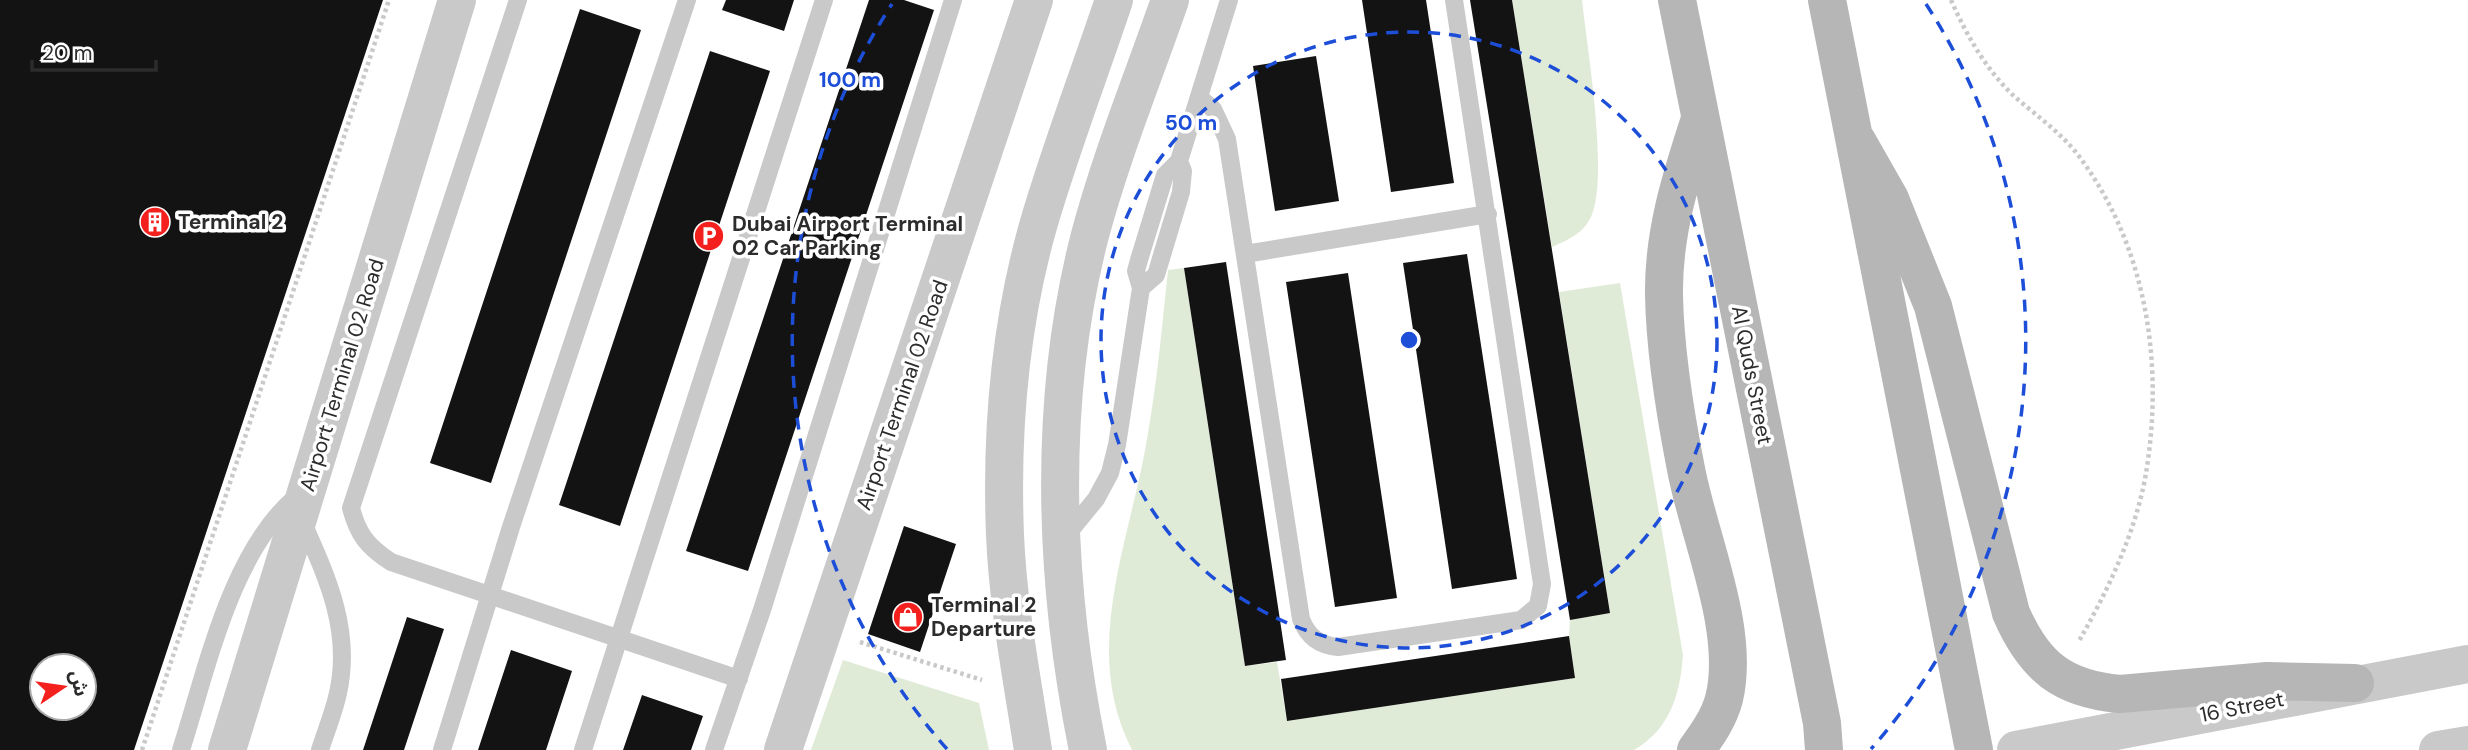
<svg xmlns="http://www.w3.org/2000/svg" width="2468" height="750" font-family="'DM Sans','Noto Sans Arabic',sans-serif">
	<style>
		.green { fill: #e0ebd7 }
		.building { fill: #131313; fill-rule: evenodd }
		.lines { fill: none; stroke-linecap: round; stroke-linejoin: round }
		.path { stroke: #c9c9c9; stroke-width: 4.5; stroke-dasharray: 3.5 3.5; stroke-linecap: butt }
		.service { stroke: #c9c9c9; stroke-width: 18 }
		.tertiary { stroke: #c9c9c9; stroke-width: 38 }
		.secondary { stroke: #b6b6b6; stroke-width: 38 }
		.ring { fill: none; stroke: #1d4ed8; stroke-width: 3.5; stroke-dasharray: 12 9 }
		.labels { text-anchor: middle; stroke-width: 7; stroke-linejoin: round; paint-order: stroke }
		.poi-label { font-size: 21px; font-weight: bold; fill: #2c2c2c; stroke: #fff; text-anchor: start }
		.street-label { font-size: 21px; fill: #2c2c2c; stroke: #fff }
		.centre { fill: #1d4ed8; stroke: #fff; stroke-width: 3.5 }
		.ring-label { font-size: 21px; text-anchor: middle; font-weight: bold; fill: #1d4ed8; stroke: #fff; stroke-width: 7; stroke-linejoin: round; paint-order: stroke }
	</style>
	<rect width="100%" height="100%" fill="#fff"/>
	<path class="green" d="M1512,0H1582C1587,48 1610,181 1590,219C1581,235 1567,240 1552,247Z
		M1184,268L1245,666L1277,662L1287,721L1575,678L1569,636L1570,620L1610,612L1559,292L1620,283L1683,655C1680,695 1670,729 1634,750H1132C1080,649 1130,542 1147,439C1157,383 1162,327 1168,270Z
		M843,660L979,703L989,750H811Z"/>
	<path class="building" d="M0,0H383L134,750H0ZM42,666H84V708H42Z
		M726,0H794L784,31L722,10Z
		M869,0H904L934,10L748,571L686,551Z
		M1362,0H1426L1454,183L1391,192Z
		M1470,0H1512L1610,613L1570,620Z
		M580,9L641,30L491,483L430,463Z
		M710,51L770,71L620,526L559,505Z
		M1316,56L1339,201L1275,211L1253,66Z
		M1467,254L1517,579L1452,589L1403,263Z
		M1226,262L1286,660L1245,666L1184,268Z
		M1348,273L1397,598L1335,607L1286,282Z
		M904,526L956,544L920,652L868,634Z
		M407,617L444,629L404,750H363Z
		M1569,636L1575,678L1287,721L1281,679Z
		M511,650L572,671L546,750H478Z
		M642,695L703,716L691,750H623Z"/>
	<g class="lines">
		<path class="path" d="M1951,0C1967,36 1986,70 2015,97C2037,116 2064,135 2081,159C2147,249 2164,365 2146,473C2136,532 2108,590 2079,641
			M860,642L982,680
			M142,750L389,0"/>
		<path class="service" d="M518,0L351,508C358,535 368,547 391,562L739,679
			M1200,98L1213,109L1227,139L1301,619C1308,637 1319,645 1338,647L1521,620L1538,606L1542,584L1454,0
			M1245,254L1488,214
			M1141,288L1156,275L1181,192L1183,171L1179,161
			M302,521C327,577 352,630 338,693C334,712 326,731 320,750
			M1064,538L1096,499L1110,473L1117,445L1141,288L1136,271L1139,260L1165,175L1179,161L1229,0
			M181,750C207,669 231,552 296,497
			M442,750L511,527L687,0
			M583,750L824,0
			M714,750L762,610L953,0"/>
		<path class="tertiary" d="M227,750L457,0
			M783,750L1034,0
			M1033,750C1022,679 1008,607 1005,535C1001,432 1010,325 1038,226C1060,150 1089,75 1114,0
			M1088,750C1054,583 1047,401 1090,235C1111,156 1143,78 1170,0
			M2016,750L2468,664
			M2438,750L2468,745"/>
		<path class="secondary" d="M1677,0L1822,723L1824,750
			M1827,0L1974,750
			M1857,141L1890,199L1933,306L2011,613C2034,666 2062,689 2120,694L2267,681L2355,683
			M1696,750C1707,735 1719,718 1724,699C1741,630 1699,538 1686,469C1675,413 1665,352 1664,295C1663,233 1681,177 1700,119"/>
	</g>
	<g class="ring">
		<circle cx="1409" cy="340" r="308"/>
		<path d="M947 749A617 617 0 0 1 892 4M1926 4A617 617 0 0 1 1871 749"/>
	</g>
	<defs>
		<g id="building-disc" transform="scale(1.575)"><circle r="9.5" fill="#f4201d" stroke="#fff"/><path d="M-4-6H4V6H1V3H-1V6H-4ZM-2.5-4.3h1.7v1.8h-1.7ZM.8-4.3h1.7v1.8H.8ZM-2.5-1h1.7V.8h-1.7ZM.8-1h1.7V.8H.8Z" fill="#fff"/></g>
		<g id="parking-disc" transform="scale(1.575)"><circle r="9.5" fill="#f4201d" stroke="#fff"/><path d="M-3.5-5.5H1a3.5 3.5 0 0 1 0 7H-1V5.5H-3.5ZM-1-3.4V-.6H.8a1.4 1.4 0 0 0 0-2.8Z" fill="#fff"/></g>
		<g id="shop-disc" transform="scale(1.575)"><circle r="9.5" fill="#f4201d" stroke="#fff"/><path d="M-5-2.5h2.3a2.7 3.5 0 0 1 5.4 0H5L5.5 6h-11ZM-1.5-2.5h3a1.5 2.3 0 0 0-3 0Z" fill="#fff"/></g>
	</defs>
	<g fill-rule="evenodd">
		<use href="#building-disc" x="155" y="222"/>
		<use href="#parking-disc" x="709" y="236"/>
		<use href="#shop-disc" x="908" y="617"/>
	</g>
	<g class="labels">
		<g class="poi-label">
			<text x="178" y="229">Terminal 2</text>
			<text x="732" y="231">Dubai Airport Terminal<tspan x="732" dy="24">02 Car Parking</tspan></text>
			<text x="931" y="612">Terminal 2<tspan x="931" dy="24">Departure</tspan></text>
		</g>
		<g class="street-label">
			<text transform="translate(342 375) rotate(-73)" y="7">Airport Terminal 02 Road</text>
			<text transform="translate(1752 375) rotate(79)" y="7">Al Quds Street</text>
			<text transform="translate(902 395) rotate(-71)" y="7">Airport Terminal 02 Road</text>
			<text transform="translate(2242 707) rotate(-11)" y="7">16 Street</text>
		</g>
	</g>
	<circle cx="1409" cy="340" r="10" class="centre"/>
	<g class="ring-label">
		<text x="850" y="87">100 m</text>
		<text x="1191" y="130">50 m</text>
	</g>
	<g transform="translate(63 687) rotate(77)"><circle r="33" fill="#ffffff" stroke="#ababab" stroke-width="2"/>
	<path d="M0-5L12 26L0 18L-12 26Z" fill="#f4201d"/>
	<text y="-10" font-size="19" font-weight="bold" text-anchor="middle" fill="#2c2c2c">ش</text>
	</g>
	<path d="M32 60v10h124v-10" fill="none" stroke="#2c2c2c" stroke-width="3.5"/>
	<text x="42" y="60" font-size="21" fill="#2c2c2c" stroke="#ffffff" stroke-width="5" paint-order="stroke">20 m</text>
</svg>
